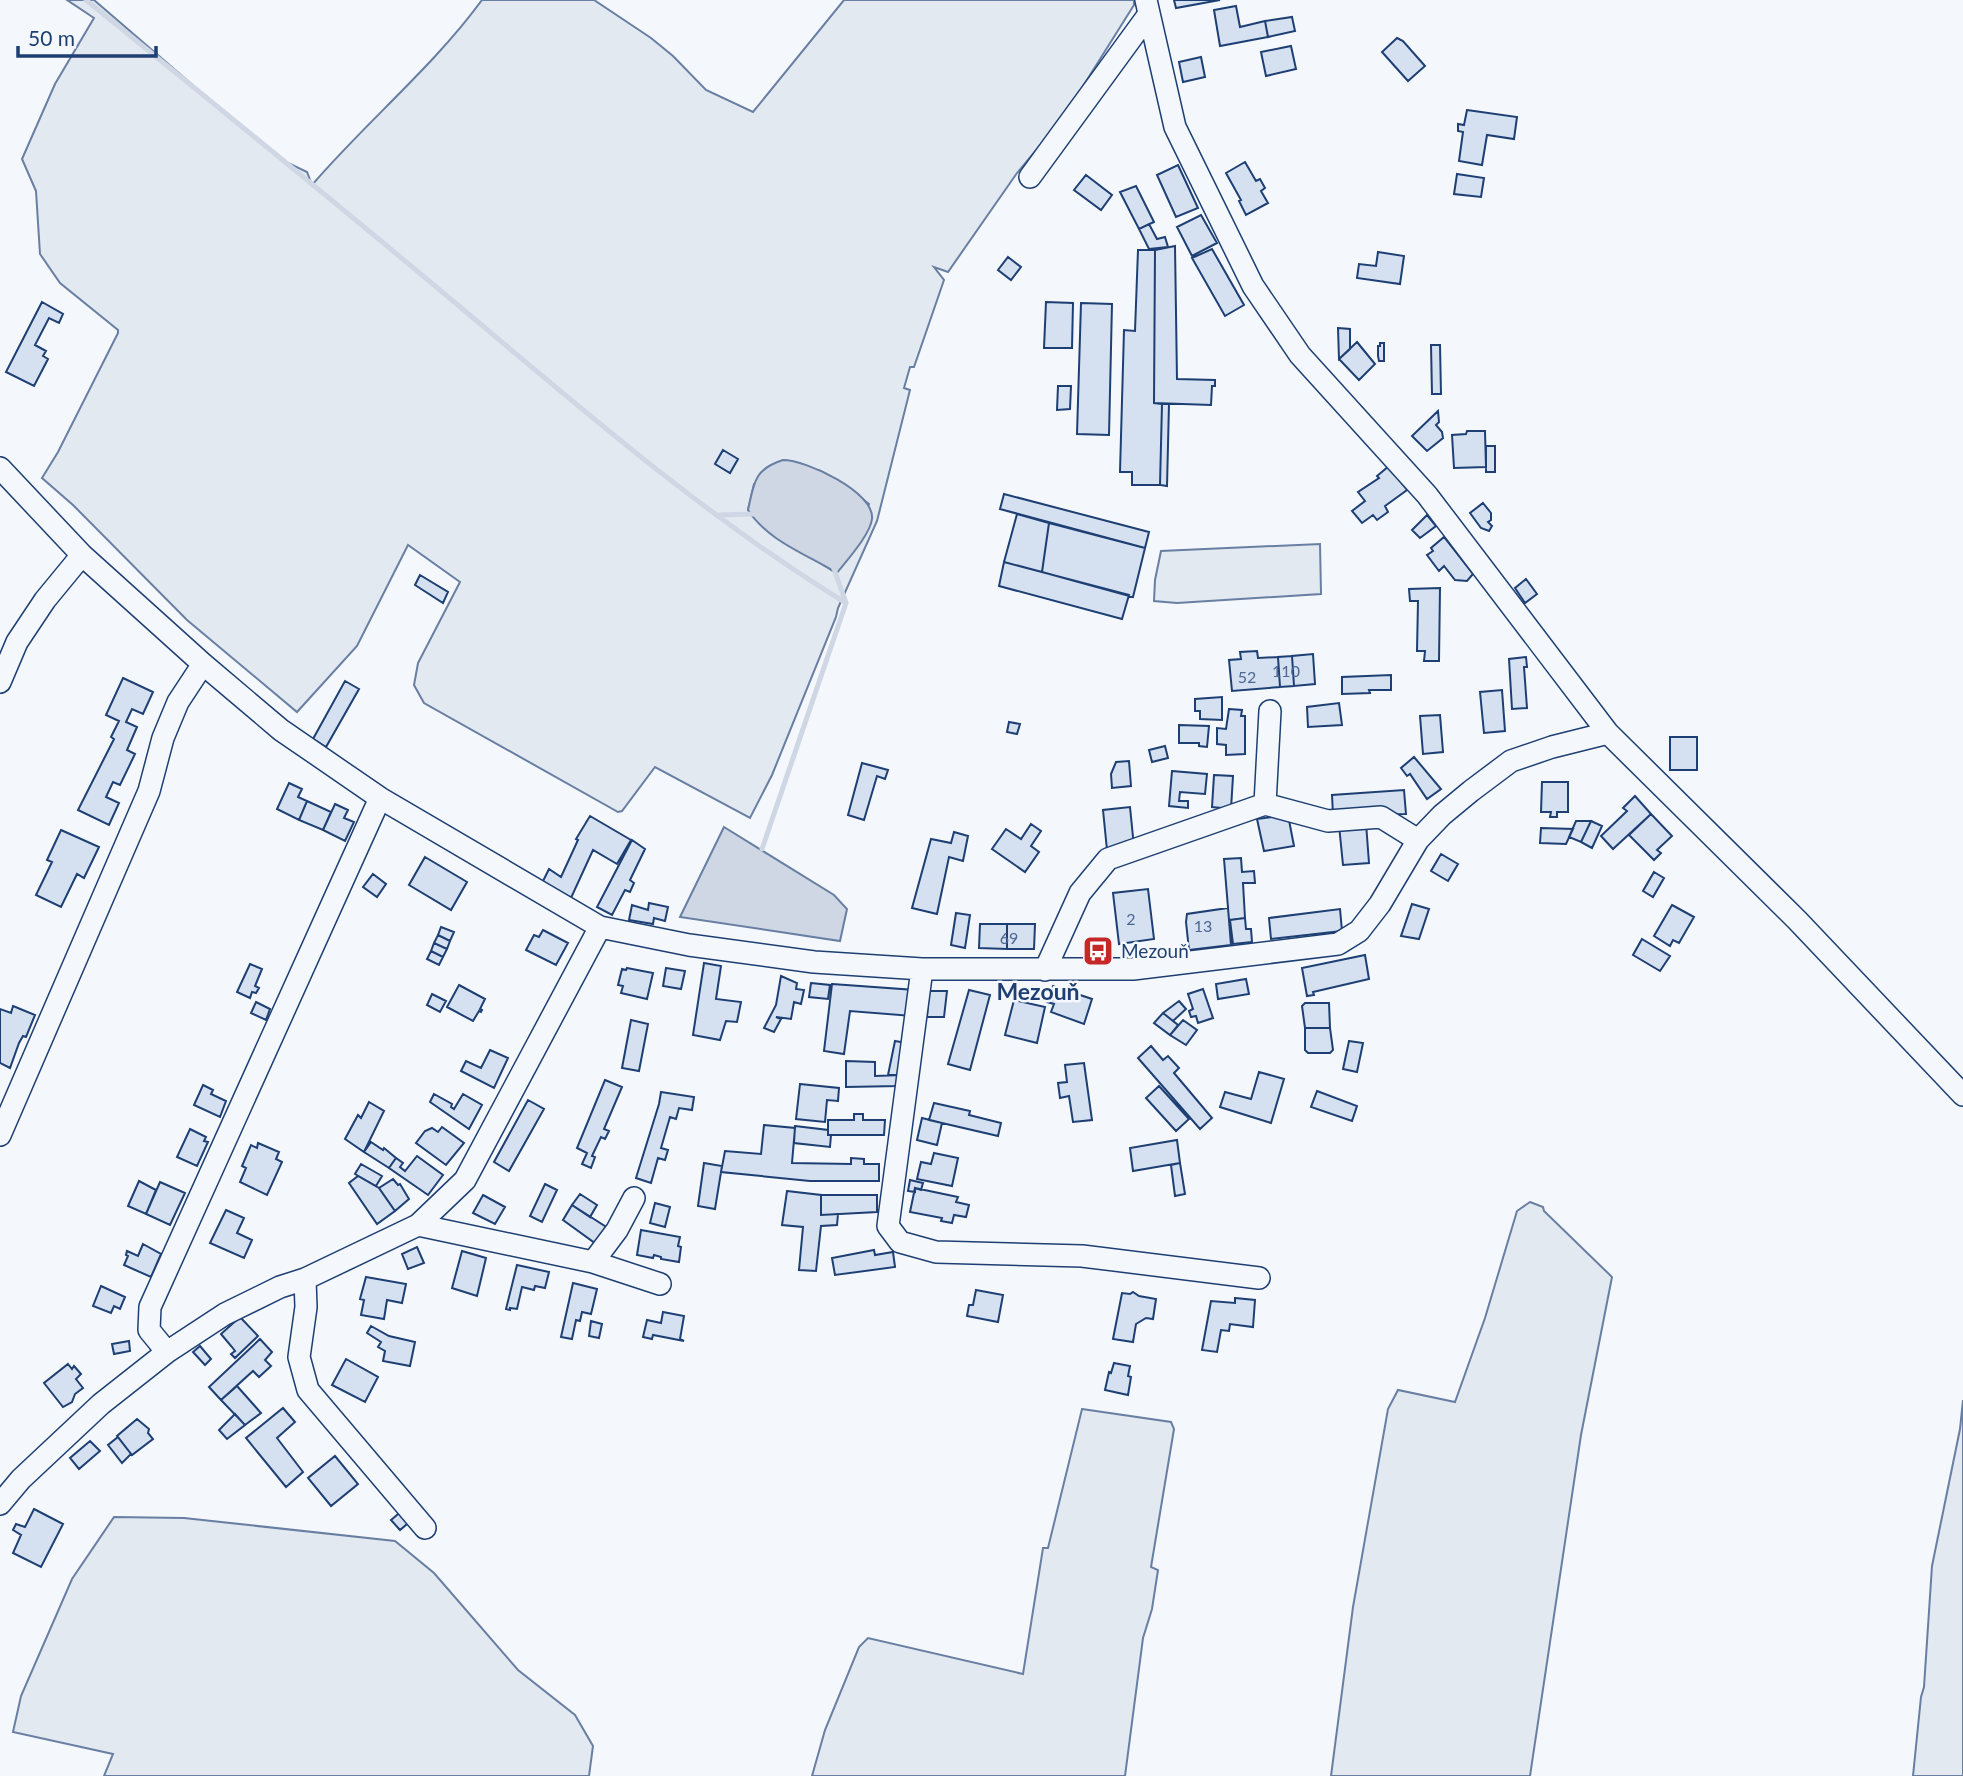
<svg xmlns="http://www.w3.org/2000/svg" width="1963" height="1776" font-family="Lato,sans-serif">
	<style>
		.green { fill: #e3e9f0; stroke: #687fa3; stroke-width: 2; fill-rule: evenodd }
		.water { fill: #cfd7e4; stroke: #687fa3; stroke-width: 2 }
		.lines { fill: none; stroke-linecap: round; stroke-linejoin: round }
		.stream { stroke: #cfd7e4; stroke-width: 5 }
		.building { fill: #d5e0f0; stroke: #1d3f73; stroke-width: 2 }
		.minor-casing { stroke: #1d3f73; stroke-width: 24 }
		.minor { stroke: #f4f7fb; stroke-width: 21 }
		.labels { text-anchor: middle; stroke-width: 5; stroke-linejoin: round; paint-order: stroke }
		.number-label { font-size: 16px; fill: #4b6792 }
		.poi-label { font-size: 19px; fill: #1d3f73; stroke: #f4f7fb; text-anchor: start }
		.quarter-label { font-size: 23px; font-weight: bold; fill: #1d3f73; stroke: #f4f7fb }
	</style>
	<rect width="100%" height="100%" fill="#f4f7fb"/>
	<path class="green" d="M67,0H94L224,112L288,163L307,172L312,185C366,122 433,67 482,0H594L651,38L673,56L706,90L753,112L844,0H1134V5L1063,118L1017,173L948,272L934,267L944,280L914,367H910L904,388L910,390L877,521L838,608L836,617L772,775L750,818L655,767L622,811L618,812L424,703L414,685L418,663L460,582L408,545L357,646L297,712L187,620L73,505L42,478L58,452L118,333V330L60,283L40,254L36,191L22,159L55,84L94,18ZM819,470L846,486L869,504L836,573L808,555L748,510L754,484Z
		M1320,544L1321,594L1177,603L1154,601L1155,580L1161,551Z
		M1530,1202L1543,1207L1544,1211L1612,1277L1581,1435L1530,1776H1331L1353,1607L1388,1409L1398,1390L1455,1402L1485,1318L1517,1211Z
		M1963,1400V1776H1913L1921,1697L1924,1687L1932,1566L1960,1429Z
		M1082,1409L1171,1422L1174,1429L1151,1567L1158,1570L1152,1609L1143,1638L1125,1776H812L825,1730L859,1647L868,1638L1023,1674L1043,1548H1048Z
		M114,1517L184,1518L395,1541L434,1573L518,1670L575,1715L593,1746L589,1776H104L113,1754L13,1732L21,1696L72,1579Z"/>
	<path class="water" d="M783,460C806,460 875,492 872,519C870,535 847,560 837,573C806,554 768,541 748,510C754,483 754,469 783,460Z
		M724,827L834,895L847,909L840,941L680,917Z"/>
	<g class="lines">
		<path class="stream" d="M86,0C211,101 336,203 459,306C583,410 707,518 846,603L762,849
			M719,515L755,514
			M833,566L846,603"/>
	</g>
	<path class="building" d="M1174,0H1220L1176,8Z
		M1236,6L1240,27L1265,21L1268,37L1220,46L1214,10Z
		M1292,17L1295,31L1268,37L1265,21Z
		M1397,38L1403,41L1425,66L1408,81L1382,52Z
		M1291,46L1296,69L1266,76L1261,52Z
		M1201,57L1205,77L1183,82L1179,62Z
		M1467,110L1517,117L1514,139L1487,135L1482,165L1459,161L1463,132L1458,131V124L1464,125Z
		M1245,162L1256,181L1260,179L1265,188L1261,191L1268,203L1246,215L1239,201L1241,200L1226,173Z
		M1178,165L1198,208L1176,217L1157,175Z
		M1457,174L1484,178L1481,197L1454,194Z
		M1086,175L1112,195L1101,210L1074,190Z
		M1136,186L1154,222L1139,229L1120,192Z
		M1201,215L1217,243L1192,256L1177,227Z
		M1149,224L1157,239L1165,237L1168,247L1149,249L1139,229Z
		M1175,246L1177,379L1215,380V386H1212L1211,405L1154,403L1155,250Z
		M1212,249L1244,305L1225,316L1192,258Z
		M1138,250H1155L1154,403L1162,404L1160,485H1132V472H1120L1124,330L1135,331Z
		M1378,252L1404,256L1400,284L1357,278L1359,264L1376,266Z
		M1008,257L1021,267L1011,280L998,270Z
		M42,302L63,314L59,323L49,318L35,345L46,351L43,356L48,359L34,386L6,372Z
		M1046,302L1073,303L1072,348H1044Z
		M1081,303L1112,304L1109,435L1077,434Z
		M1338,328L1350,329V349L1339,359Z
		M1357,342L1375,364L1359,380L1339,359Z
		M1380,343H1384V361H1379L1378,356V346H1380Z
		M1431,345H1440L1441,394H1432Z
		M1058,386H1071L1070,409L1057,410Z
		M1162,404H1169L1167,486L1160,485Z
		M1438,411L1439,422L1436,425L1442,432L1443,438L1427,451L1412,436Z
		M1467,431H1485L1486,467L1454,468L1452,435L1466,434Z
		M1486,446H1495V472H1486Z
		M723,450L738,459L730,473L715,464Z
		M1389,466L1407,490L1385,506L1388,512L1377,520L1373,515L1362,523L1352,511L1365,501L1358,492L1379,478L1377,476Z
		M1004,494L1149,532L1145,548L1000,509Z
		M1483,503L1491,513V520L1488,522L1492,526L1489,531L1481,528L1470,513Z
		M1017,514L1049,523L1042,572L1004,562Z
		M1427,515L1436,526L1420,538L1412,530Z
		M1049,523L1145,548L1133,597L1042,572Z
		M1444,537L1473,574L1467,581L1455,580L1444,566L1439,571L1427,555L1433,551L1431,548Z
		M1004,562L1129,595L1122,619L999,586Z
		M420,575L448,592L443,603L415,585Z
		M1526,579L1537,594L1525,603L1515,588Z
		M1440,588L1439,661H1424L1425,651H1417L1418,601H1410L1409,589Z
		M1257,651L1258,658L1278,657L1280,687L1232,691L1229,660L1241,659L1240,652Z
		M1313,654L1315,684L1294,686L1292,656Z
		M1292,656L1294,686L1280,687L1278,657Z
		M1526,657L1527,667H1524L1527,708L1512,709L1509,659Z
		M1391,675V690H1369L1370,693L1342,694V677Z
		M123,678L153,692L143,714L132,709L126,722L137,727L127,750L135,754L120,785L113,782L106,797L119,803L109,825L78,810L114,739L111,737L119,721L106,715Z
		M345,681L359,689L326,747L313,739Z
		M1502,690L1505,731L1484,733L1480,692Z
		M1222,697V720L1200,719V711H1195V699Z
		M1339,703L1342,725L1308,727L1307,707Z
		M1229,709L1242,710L1241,716H1245V754L1226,755V745L1217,744V728L1226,729Z
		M1440,715L1443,752L1423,754L1420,716Z
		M1009,722L1020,724L1017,734L1007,732Z
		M1179,725L1209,726L1207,747L1199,746V743H1179Z
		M1670,737H1697V770H1670Z
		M1165,746L1168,758L1152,762L1149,750Z
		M1414,757L1441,789L1427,799L1410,774L1407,776L1401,768Z
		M1129,761L1131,786L1112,788L1111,774L1116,762Z
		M862,763L888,770L885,779L877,776L864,820L848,815Z
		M1172,771L1207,774L1205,794L1180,792L1179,801H1188V808L1169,806Z
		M1214,775L1233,776L1231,809L1212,807Z
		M1542,782H1568V812H1557V817H1550L1551,812H1541Z
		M289,783L302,789L298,797L307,801L299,820L277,809Z
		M1404,790L1406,814L1333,815L1332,795Z
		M1635,796L1651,814L1613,849L1601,836L1627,811L1623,808Z
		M307,801L331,812L323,830L299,820Z
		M335,804L348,810L344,818L354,822L345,841L323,830Z
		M1130,807L1134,847L1107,850L1103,810Z
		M1651,814L1672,836L1657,850L1661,853L1654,860L1629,835Z
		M1288,815L1294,846L1264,851L1257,819Z
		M590,816L631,840L617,864L593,850L571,898L542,883L549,869L561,877L578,840L576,839Z
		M1576,821H1591L1581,842L1569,837Z
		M1591,821L1602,826L1592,848L1581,842Z
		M1366,823L1369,863L1343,865L1339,825Z
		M1031,824L1041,831L1031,846L1039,852L1025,872L992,849L1006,829L1021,839Z
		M1541,828L1573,829L1566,844L1540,843Z
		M61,830L99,847L84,878L77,874L61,907L36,895L52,862L47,860Z
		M954,832L968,836L963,861L949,857L937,914L912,908L931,839L951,843Z
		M632,840L645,849L630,880L634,883L630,892L625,890L612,915L597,907Z
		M1441,854L1458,864L1448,881L1431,871Z
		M425,857L467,882L451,910L409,885Z
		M1241,858L1242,872L1254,871L1255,883H1243L1245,918L1229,920L1224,859Z
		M1654,872L1664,878L1653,897L1643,891Z
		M373,874L386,884L377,897L363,887Z
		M1148,889L1154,939L1119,944L1113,893Z
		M649,903L668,907L665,921L654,918L653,924L629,920L632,905L648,910Z
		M1412,904L1429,909L1419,939L1401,936Z
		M1672,905L1694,917L1679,943L1673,940L1670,946L1654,936Z
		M1228,908L1231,945L1189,950L1186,922L1187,914Z
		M1340,909L1342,931L1271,939L1269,918Z
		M956,913L970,915L965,948L951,945Z
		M1245,918L1246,929H1251L1252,942L1233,944L1230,920Z
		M980,924H1007V949L979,948Z
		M1007,924H1035L1034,949H1007Z
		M441,927L454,932L450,941L438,935Z
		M543,930L568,943L556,965L526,950L534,935L539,937Z
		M438,935L450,941L447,949L434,943Z
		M1642,939L1670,956L1660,971L1633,955Z
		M434,943L447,949L443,957L431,951Z
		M431,951L443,957L439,965L427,959Z
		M1365,955L1369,979L1313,992L1314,995L1307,996L1302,968Z
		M704,963L721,966L716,999L741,1002L737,1022L726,1021L720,1040L693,1035Z
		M250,964L262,969L255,986L259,988L256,993L252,992L250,998L237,992Z
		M627,968L653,973L647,999L621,993L623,986L618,985L622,969L626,970Z
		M666,968L685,971L681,989L663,986Z
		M781,976L797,983L796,989L804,990L801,1004L794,1002L791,1019L776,1017L781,1019L774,1032L764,1028L776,1005Z
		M1246,979L1249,994L1218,999L1216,984Z
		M811,983L830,985L828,999L809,997Z
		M832,984L915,990L912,1016L850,1011L844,1054L824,1051Z
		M459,985L485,999L480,1009L482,1010L481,1012L479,1011L473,1021L447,1007Z
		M1053,986L1092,999L1084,1024L1051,1012L1054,1004L1047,1002Z
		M1203,989L1213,1018L1198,1023L1196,1016L1191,1017L1189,1011L1193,1009L1188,994Z
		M969,990L990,995L970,1070L948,1064Z
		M929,991H947L944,1017H927Z
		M432,994L446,1001L440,1012L427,1005Z
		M1014,1000L1045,1007L1037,1043L1005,1035Z
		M1179,1001L1186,1009L1173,1021L1163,1013Z
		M256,1002L270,1009L266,1020L251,1013Z
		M1305,1003H1329L1330,1028H1305L1302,1006Z
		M13,1006L35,1015L26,1037L23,1036L19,1043L10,1068L0,1063V1009L11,1013Z
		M1163,1013L1178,1025L1170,1035L1154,1023Z
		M631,1020L648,1024L639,1071L622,1068Z
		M1183,1020L1197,1030L1186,1045L1170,1035Z
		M1305,1028H1330L1333,1050L1330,1053H1308L1305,1050Z
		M895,1041L907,1043L902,1075H888Z
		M1349,1041L1363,1043L1357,1072L1343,1069Z
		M1151,1046L1163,1060L1168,1056L1179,1068L1174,1073L1212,1118L1200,1129L1138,1058Z
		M490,1050L508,1058L494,1088L461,1071L466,1061L481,1068Z
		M846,1061L875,1062V1076L902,1075L899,1086L846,1087Z
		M1084,1063L1092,1120L1073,1122L1069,1096L1060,1098L1058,1083L1067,1082L1065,1065Z
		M1259,1072L1284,1079L1271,1123L1220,1107L1225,1092L1251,1099Z
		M605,1080L622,1087L604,1129L609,1131L605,1139L601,1137L592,1156L595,1157L591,1168L582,1164L587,1153L577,1148Z
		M800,1084L839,1088L838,1101L827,1100L825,1122L796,1119Z
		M203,1085L213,1090L211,1094L226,1101L220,1117L194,1105Z
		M1159,1086L1189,1119L1176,1131L1146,1098Z
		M1317,1091L1357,1106L1352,1121L1311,1107Z
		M661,1092L694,1097L692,1110L679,1108L676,1119L670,1117L661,1148L668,1150L665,1160L658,1158L651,1183L636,1178L659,1104Z
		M434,1094L452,1104L451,1107L454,1109L463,1094L482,1105L469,1129L430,1102Z
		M528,1100L544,1109L509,1171L494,1162Z
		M369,1102L384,1111L364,1152L345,1139L358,1115L361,1118Z
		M934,1103L970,1111L969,1115L1001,1123L998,1136L929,1120Z
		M854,1114H863V1120H885L884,1135H828V1120H854Z
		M922,1118L942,1123L937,1145L917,1140Z
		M764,1125L795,1128L792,1163L851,1164V1158L864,1159V1164H879V1181H810L721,1172L725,1151L761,1154Z
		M795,1126L828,1130V1135H831L830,1147L794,1143Z
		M442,1127L464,1143L446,1165L416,1143L425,1131L432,1128L438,1132Z
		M190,1129L206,1137L204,1141L208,1142L197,1166L177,1157Z
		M1177,1140L1180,1163L1133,1171L1130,1148Z
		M371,1142L383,1150L384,1148L396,1158L389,1168L364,1152Z
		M258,1143L279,1152L276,1159L282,1162L267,1195L240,1182L246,1168L242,1166L251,1145L257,1148Z
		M934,1153L958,1158L952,1186L917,1179L921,1162L931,1164Z
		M417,1156L443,1175L428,1195L389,1168L396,1158L403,1163L400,1167L405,1171Z
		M704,1163L722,1166L715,1209L698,1206Z
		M1180,1163L1185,1194L1175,1196L1171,1165Z
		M361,1164L382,1176L376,1186L355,1174Z
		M358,1176L379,1188L395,1211L377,1224L349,1183Z
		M393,1179L398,1185L400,1184L409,1199L395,1211L379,1188Z
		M910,1180L923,1183L921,1190L915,1188V1192L908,1191Z
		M139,1181L156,1190L146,1214L128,1206Z
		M160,1182L185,1193L170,1225L146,1214Z
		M545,1184L557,1190L542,1222L530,1216Z
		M915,1188L958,1197L956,1202L969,1205L966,1217L954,1215L952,1223L941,1221L942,1218L910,1212Z
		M787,1191L821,1195V1215L838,1214L837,1225L821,1226L816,1271L799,1270L803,1227L782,1225Z
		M580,1194L597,1205L590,1217L572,1205Z
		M483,1195L505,1207L495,1224L473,1213Z
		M821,1195H877V1212L821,1215Z
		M655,1203L670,1207L665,1227L650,1223Z
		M572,1205L611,1230L599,1246L563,1220Z
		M226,1210L244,1218L237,1233L252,1240L244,1258L210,1243Z
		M641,1230L680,1237L678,1246L681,1247L679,1262L661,1259V1257L654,1255L653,1258L637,1255Z
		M143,1244L161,1254L151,1277L124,1265L128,1256L126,1255L127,1251L138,1256Z
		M417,1247L424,1263L408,1269L402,1254Z
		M874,1250L875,1255L893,1252L895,1267L835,1275L832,1258Z
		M462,1251L486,1258L477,1296L452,1288Z
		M517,1265L549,1272L545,1288L535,1286L534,1290L522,1287L517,1309L510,1308V1310L506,1309Z
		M366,1277L406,1284L402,1303L387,1300L384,1319L361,1315L364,1300L360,1299Z
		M573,1283L597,1289L591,1314L582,1312L580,1321L576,1320L572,1339L561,1337Z
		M101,1286L125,1297L120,1309L114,1306L111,1313L93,1306Z
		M976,1290L1003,1295L998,1322L967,1316L969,1305H973Z
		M1133,1292L1139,1296L1156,1299L1153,1319L1146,1318L1136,1324L1133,1342L1113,1339L1122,1293L1130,1294Z
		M1235,1298L1255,1300L1253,1327L1230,1324L1229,1331L1221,1330L1217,1352L1202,1350L1211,1301L1235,1303Z
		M663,1312L684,1316L680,1339L684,1341L653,1335L652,1339L643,1337L647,1320L661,1323Z
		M240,1317L258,1336L235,1358L231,1354L235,1351L232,1347L221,1334Z
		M591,1321L602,1324L599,1338L589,1336Z
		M371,1326L389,1336L415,1342L410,1366L383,1361L385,1351L378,1347L381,1342L367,1333Z
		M260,1339L272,1352L265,1360L271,1366L259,1377L253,1371L221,1400L209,1387Z
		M129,1341L130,1351L114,1354L112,1344Z
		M200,1346L211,1359L205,1365L193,1352Z
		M346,1359L378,1377L365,1402L332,1385Z
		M1114,1363L1130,1366L1128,1376L1131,1377L1128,1395L1105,1390L1109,1372L1111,1373Z
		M68,1364L72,1369L74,1366L81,1374L76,1379L83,1388L75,1394L72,1402L63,1407L44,1383Z
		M237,1386L261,1413L245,1425L221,1400Z
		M283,1408L295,1422L277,1438L303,1472L286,1487L246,1438Z
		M235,1414L245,1425L227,1439L219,1430Z
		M137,1419L149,1429L148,1433L153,1439L132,1455L117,1436Z
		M118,1437L131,1454L122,1463L108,1445Z
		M90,1441L100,1451L79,1469L70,1458Z
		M335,1456L358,1484L331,1506L308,1478Z
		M34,1509L63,1524L41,1567L13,1553L21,1535L13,1530L16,1524L25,1527Z
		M404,1509L413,1519L400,1530L391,1520Z"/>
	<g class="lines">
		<g class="minor-casing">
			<path id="minor" d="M1146,0L1175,127L1253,286L1300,355L1427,495L1608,733L1797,920L1963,1095
				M1030,177L1149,14
				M0,468L82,555L203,664L281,730L380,798L600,927L689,945L814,962L922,969H1133L1338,944L1359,931L1380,904L1418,840L1442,815L1471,791L1511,761L1552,747L1608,733
				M0,682L17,642L45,600L82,555
				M1265,804L1270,711
				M922,969L888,1226L900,1242L936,1252L1082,1256L1259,1278
				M1045,970L1080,893L1108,859L1265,804L1328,821L1381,817L1418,840
				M0,1135L149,791L163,738L178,702L203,664
				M418,1225L593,1262L660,1284
				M593,1262L617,1230L634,1198
				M305,1279L306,1307L299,1357L308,1390L425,1528
				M167,1352L149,1330L150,1307L380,798
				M0,1504L21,1479L101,1404L167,1352L225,1314L280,1287L305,1279L418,1225L465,1180L600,927"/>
		</g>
		<use href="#minor" class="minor"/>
	</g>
	<defs>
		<g id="bus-square" transform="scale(1.575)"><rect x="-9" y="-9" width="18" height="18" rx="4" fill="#c62828" stroke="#f4f7fb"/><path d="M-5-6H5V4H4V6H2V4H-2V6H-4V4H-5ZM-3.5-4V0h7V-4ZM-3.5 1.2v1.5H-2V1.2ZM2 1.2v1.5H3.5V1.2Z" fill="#fff"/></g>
	</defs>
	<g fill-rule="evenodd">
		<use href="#bus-square" x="1098" y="951"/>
	</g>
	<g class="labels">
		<g class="number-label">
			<text x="1286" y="677">110</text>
			<text x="1247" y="683">52</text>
			<text x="1131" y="925">2</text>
			<text x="1203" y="932">13</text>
			<text x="1009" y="944">69</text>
		</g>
		<g class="poi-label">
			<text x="1121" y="958">Mezouň</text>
		</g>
		<g class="quarter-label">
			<text x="1038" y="1000">Mezouň</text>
		</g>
	</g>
	<path d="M18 46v10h138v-10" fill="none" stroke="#1d3f73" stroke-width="3.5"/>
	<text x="28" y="46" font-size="21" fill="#1d3f73" stroke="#f4f7fb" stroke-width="5" paint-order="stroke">50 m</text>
</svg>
